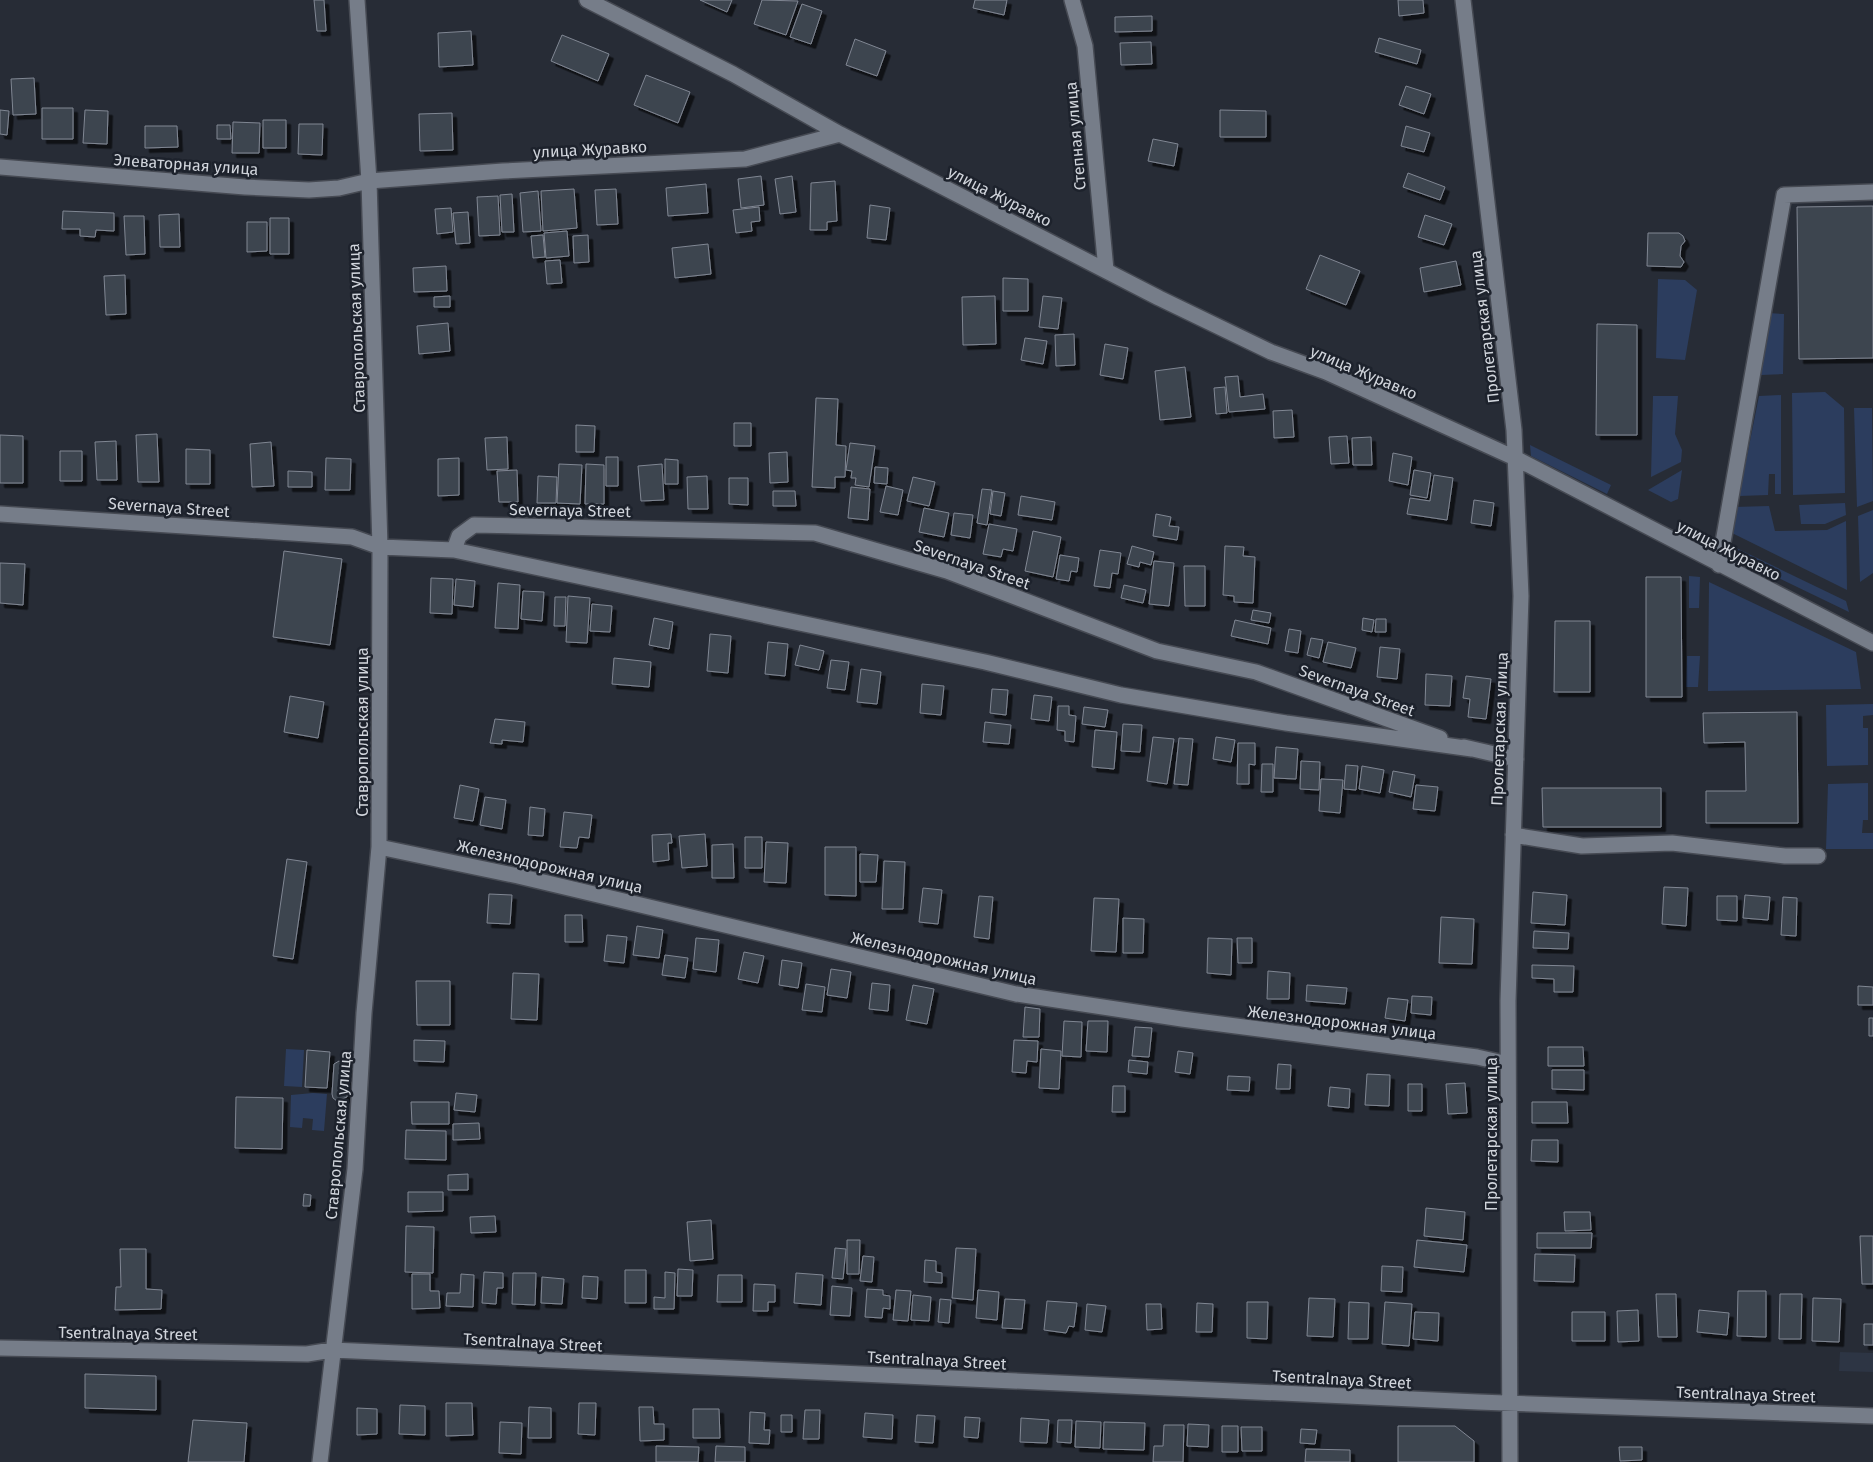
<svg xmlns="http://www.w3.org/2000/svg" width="1873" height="1462" font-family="'Fira Sans',sans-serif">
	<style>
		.built { fill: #2d3544 }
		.green { fill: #2c3d5e }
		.building { fill: #3e444f; stroke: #808793; filter: url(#shadow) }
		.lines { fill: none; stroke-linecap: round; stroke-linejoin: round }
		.minor-casing { stroke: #464a53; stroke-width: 18 }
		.minor { stroke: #767d89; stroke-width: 15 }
		.labels { text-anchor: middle; stroke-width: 5; stroke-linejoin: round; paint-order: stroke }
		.street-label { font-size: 16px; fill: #d1d5dc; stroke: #1d222c }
	</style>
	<defs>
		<filter id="shadow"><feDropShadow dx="4.5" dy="4.5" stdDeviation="0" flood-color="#0009"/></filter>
	</defs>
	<rect width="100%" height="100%" fill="#272c36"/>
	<path class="built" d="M1840,1352L1873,1353V1372L1839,1371Z"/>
	<path class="green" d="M1658,279L1685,280L1697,290L1685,360L1656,358Z
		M1768,313L1784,314L1783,374L1761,375Z
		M1825,392L1844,408L1845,493L1793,495L1792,393Z
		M1781,395V494H1775V474H1769L1768,495L1739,496L1759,396Z
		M1653,396H1678L1675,434L1682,450L1681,462L1651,477Z
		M1854,408H1872L1873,501L1857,507Z
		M1530,445L1611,485L1607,494L1531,456Z
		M1682,470L1678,499L1671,502L1648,490Z
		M1845,503L1846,515L1825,524H1801L1799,505Z
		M1769,506L1775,531L1827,530L1846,521L1847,590L1730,532L1734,507Z
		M1873,510V573L1860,582L1858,516Z
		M1728,544L1846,601L1849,612L1731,555Z
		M1689,576L1700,577L1699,608H1689Z
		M1709,582L1856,652L1861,689L1708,691Z
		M1687,656H1700L1698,687H1686Z
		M1873,704V715L1863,716V728H1868V765L1827,766L1826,705Z
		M1868,783V820H1863L1862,833H1873V849H1826L1828,784Z
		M286,1049L304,1050L302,1087L284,1086Z
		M313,1093L327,1094L324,1131L312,1130L313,1119L303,1118L302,1128L290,1127L291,1095Z"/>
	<path class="building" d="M314,0H324L326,31H317Z
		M700,0H732L727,12Z
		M762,0L798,1L786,35L754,24Z
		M975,0H1007L1004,15L973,8Z
		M1398,0H1423L1424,13L1399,16Z
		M802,4L822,11L811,44L790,37Z
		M1152,16V31L1115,32V17Z
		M471,31L473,65L439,67L438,33Z
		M562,35L609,54L598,81L551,61Z
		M1379,38L1421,50L1417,64L1375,52Z
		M855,39L886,51L877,76L846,65Z
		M1151,42L1152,64L1121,65L1120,43Z
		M646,75L690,92L678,123L634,105Z
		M34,78L36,114L13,115L11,79Z
		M1406,86L1431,94L1424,114L1399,105Z
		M42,108H73V139H42Z
		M0,110L9,111L7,135L0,134Z
		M85,110L108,111L107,144L83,143Z
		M1220,110L1266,111V137H1220Z
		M452,113L453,150L420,151L419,114Z
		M263,120H286V148H263Z
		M233,122L260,123L259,153H232Z
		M299,124H323L322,155L298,154Z
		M217,125H230L231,139H217Z
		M145,126H177L178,147L145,148Z
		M1406,126L1430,133L1424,152L1401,146Z
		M1153,139L1178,144L1174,166L1148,161Z
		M1408,173L1445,187L1440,200L1403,187Z
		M761,176L764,205L741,208L738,179Z
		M792,176L796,212L780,214L775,179Z
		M835,181L837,221L827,222V230H810L811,183Z
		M706,184L708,213L668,216L666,188Z
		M574,189L577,228L543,231L541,191Z
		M616,189L618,224L597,225L595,190Z
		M538,191L541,231L523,232L520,193Z
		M512,194L514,232H502L500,195Z
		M498,196L500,235L479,236L477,197Z
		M870,205L890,208L886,240L867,238Z
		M1873,206V358L1799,359L1797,207Z
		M759,207L760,221L751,222L752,231L736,233L733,210Z
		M451,208L453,232L437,234L435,209Z
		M63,211L114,213V231L96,230L95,237L80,236V229H62Z
		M468,212L470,243L456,244L453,213Z
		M179,214L180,247H160L159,215Z
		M1425,215L1452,224L1444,245L1418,237Z
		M124,216H144L145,254L126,255Z
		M270,218H289V254H270Z
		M247,222H267V251L247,252Z
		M567,231L569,256L546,258L544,233Z
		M1648,233H1679L1683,236L1685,241L1681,246L1680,256L1684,262L1681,267L1647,266Z
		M543,235L545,257L533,258L531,236Z
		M588,235L589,262L574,263L573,236Z
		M708,244L711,274L675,278L672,248Z
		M1320,255L1360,271L1346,305L1306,289Z
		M560,260L562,283L547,284L545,261Z
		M1456,261L1461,285L1424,292L1420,268Z
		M446,266L447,291L414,292L413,268Z
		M125,275L126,314L106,315L104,276Z
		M1003,278L1028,279V311H1003Z
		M450,296V307H434V297Z
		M995,296L996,344L963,345L962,297Z
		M1043,296L1062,298L1058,329L1039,327Z
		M448,323L450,351L419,354L417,326Z
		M1597,324L1637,325V435H1596Z
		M1074,334L1075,365L1056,366L1055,335Z
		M1025,338L1047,341L1043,364L1021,360Z
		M1105,344L1128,348L1123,379L1100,375Z
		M1185,367L1191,417L1160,420L1155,371Z
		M1238,376L1240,397L1263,394L1265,409L1229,412L1225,377Z
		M1225,387L1227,413L1216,414L1214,388Z
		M816,398L838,399L836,445L846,446L845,477H835V488L812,487Z
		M1292,410L1294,437L1274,438L1273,411Z
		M734,423H751V446H734Z
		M576,425L595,426L594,452H576Z
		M157,434L159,482H138L136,435Z
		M0,435L23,436V483H0Z
		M1347,436L1349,463L1331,464L1329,437Z
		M507,437L508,469L487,470L485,438Z
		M1371,437L1372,465H1353L1352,438Z
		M116,441L117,480H97L95,442Z
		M271,442L274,486L252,487L250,444Z
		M850,443L875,446L869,487L855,485L856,478H851L852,471L846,470Z
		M186,449L210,450V484H186Z
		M60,451H82V481H60Z
		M787,452L788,482L770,483L769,453Z
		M1393,453L1412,457L1408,485L1389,481Z
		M606,457H618V486H606Z
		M326,458L351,459L350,490H325Z
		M459,458V495L438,496V459Z
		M665,459L678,460V484H665Z
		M559,464L582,465L580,504L557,503Z
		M586,464L604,465V504H585Z
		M662,464L664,500L641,501L638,466Z
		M875,467L888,468L887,484L874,483Z
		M517,470L518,502H499L497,471Z
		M1414,470L1431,473L1427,498L1410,495Z
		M288,471L312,472V487H288Z
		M1434,475L1453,478L1447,520L1407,514L1410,498L1430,501Z
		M538,476L557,477L556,503H537Z
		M707,476L708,509H688L687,477Z
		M913,477L935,482L929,506L907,501Z
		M729,478H748V505L729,504Z
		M886,486L903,490L898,515L880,512Z
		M851,487L870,489L868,520L848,518Z
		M982,489L992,490L987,525L977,523Z
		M773,491H795L796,506H773Z
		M993,491L1005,493L1001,516L990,514Z
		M1021,496L1055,502L1052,520L1018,515Z
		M1474,500L1494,503L1491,526L1471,523Z
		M924,508L949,513L944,537L919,532Z
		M954,513L973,515L970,538L951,535Z
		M1156,514L1171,517L1169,526L1179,527L1177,540L1153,536Z
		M989,524L1017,529L1013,551L1003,549L1001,557L983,554Z
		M1033,531L1061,537L1053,577L1025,571Z
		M1132,546L1154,552L1151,565L1140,562L1139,567L1127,564Z
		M1225,546L1244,547L1243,556L1255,557L1253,603L1234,602V596L1223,595Z
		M1100,550L1121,553L1118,574L1112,573L1110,588L1094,586Z
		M284,551L342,559L330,645L273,637Z
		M1060,555L1079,558L1077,572L1071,571L1069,581L1056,579Z
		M1154,561L1174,563L1169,606L1149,604Z
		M0,563L25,564L23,605L0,603Z
		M1184,566H1205V606H1185Z
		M1646,577H1681L1682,697H1646Z
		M431,578L453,579L452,614L430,613Z
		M456,579L475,581L473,607L454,605Z
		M498,583L520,585L518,629L495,628Z
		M1124,585L1146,590L1143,603L1121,598Z
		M523,591L544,592L542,621L521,619Z
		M568,596L590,598L587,643L566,642Z
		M555,597H566L565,626H554Z
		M592,604L612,606L610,632L590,631Z
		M1253,610L1271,613L1269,623L1251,620Z
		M654,618L673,622L669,649L649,645Z
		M1363,618L1374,620L1372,632L1362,630Z
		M1376,619H1386V632H1375Z
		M1235,620L1271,628L1268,644L1231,636Z
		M1555,621H1590V692H1554Z
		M1289,629L1301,631L1298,653L1285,651Z
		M710,634L731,636L728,673L707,671Z
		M1311,638L1323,640L1319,658L1307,655Z
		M768,642L788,644L785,676L765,674Z
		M1328,642L1356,648L1351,668L1323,662Z
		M800,645L824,651L819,670L795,665Z
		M1380,647L1400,649L1397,679L1377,677Z
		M614,658L651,662L649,687L612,684Z
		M831,660L849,662L845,690L827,688Z
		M861,669L881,672L877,704L857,702Z
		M1426,674L1452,676L1450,706L1425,705Z
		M1466,676L1491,679L1486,719L1468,717L1470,699L1463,698Z
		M922,684L944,686L941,715L920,713Z
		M992,689L1008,690L1006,715L990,713Z
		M1034,695L1052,697L1049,721L1031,719Z
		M290,696L324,702L318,738L284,732Z
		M1058,706H1069V715L1076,716L1074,742L1065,741V731L1057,730Z
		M1084,707L1108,710L1105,727L1082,724Z
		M1797,712L1798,823H1706V791H1746L1745,742L1704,743L1703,713Z
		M495,719L525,722L523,742L502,740V744L490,743Z
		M985,722L1011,725L1009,744L983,742Z
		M1123,724L1142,725L1140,752L1121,751Z
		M1095,730L1117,732L1114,769L1092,767Z
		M1153,737L1174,739L1167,784L1147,781Z
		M1216,737L1235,740L1231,762L1213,759Z
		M1179,738L1193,739L1188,785L1174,784Z
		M1238,743H1255V765L1249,764V784H1237Z
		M1276,747L1298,749L1296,779L1274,778Z
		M1301,761L1320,762L1319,790L1300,789Z
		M1262,764H1273V792H1261Z
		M1346,765L1358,766L1356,790L1344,789Z
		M1362,766L1384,770L1380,793L1359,789Z
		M1393,771L1415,775L1411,797L1389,792Z
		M1321,779L1343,780L1340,813L1319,811Z
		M460,785L479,789L473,821L454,818Z
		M1416,785L1438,787L1435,811L1413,809Z
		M1542,788H1661V827H1543Z
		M485,797L506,800L502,829L480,825Z
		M530,807L545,809L543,836L528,835Z
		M564,812L592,815L589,838L579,837L577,848L560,847Z
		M671,834L672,843H668L669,860L653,862L652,835Z
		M705,834L707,866L682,868L679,836Z
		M745,837H762V868H745Z
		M766,842L788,843L786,883L764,882Z
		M733,844L734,878H712V845Z
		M825,847H856V896L825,895Z
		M860,854L878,855L876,882H860Z
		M287,859L307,862L293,959L273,956Z
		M884,861L905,862L903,909H882Z
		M1664,887L1688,888L1686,926L1662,924Z
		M923,888L942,890L938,924L919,922Z
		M1533,892L1567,895L1565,925L1531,923Z
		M489,894L512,895L510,924L487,923Z
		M1745,895L1770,897L1768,920L1743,918Z
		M979,896L993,897L989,939L974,937Z
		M1717,896H1737V921L1717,920Z
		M1783,897L1797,898L1796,936L1781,935Z
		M1094,898L1119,899L1116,952L1091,951Z
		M565,915H582L583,942H565Z
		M1441,917L1474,919L1472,964L1439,963Z
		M1123,918L1144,919L1143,953H1123Z
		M637,926L663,930L659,958L633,955Z
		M1534,931L1569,933L1568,949L1533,948Z
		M607,935L627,937L624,963L604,961Z
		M696,938L719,940L716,972L693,969Z
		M1208,938L1232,939L1231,975L1207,973Z
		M1237,938H1252V963H1238Z
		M744,952L764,956L758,983L738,979Z
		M665,955L688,958L685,978L662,975Z
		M782,960L802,963L798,988L779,985Z
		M1532,965L1574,966L1573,992H1554V979L1532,978Z
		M831,969L851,972L847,998L827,995Z
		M1268,971L1290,973L1289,999H1267Z
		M513,973L539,974L537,1020L511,1019Z
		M416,981H450V1025H417Z
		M872,983L890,985L888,1011L869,1009Z
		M806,984L825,987L822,1012L802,1010Z
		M913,985L934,989L927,1024L906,1020Z
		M1307,985L1347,988L1345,1004L1306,1001Z
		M1858,986L1873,987V1005H1858Z
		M1412,996L1432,997L1431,1015L1411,1013Z
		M1388,998L1408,1000L1405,1021L1385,1018Z
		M1025,1007L1040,1009L1039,1037H1023Z
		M1869,1018H1873V1036H1869Z
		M1064,1021L1082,1022L1081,1057L1062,1056Z
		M1088,1021H1108L1107,1052L1086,1051Z
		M1135,1027L1152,1028L1149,1057L1132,1056Z
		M414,1040L445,1041L444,1062L414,1061Z
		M1014,1040L1038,1041L1037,1062L1027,1061L1026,1073L1012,1072Z
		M1548,1047H1583L1584,1066H1548Z
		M1041,1049L1061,1051L1059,1089L1039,1088Z
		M307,1050L330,1052L327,1088L305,1087Z
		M1178,1051L1193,1053L1190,1074L1175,1072Z
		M1129,1060L1148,1062L1147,1074L1128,1072Z
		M339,1061L348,1065L347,1073H350L347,1097L337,1101L333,1098L332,1094L334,1064Z
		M1278,1064L1291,1065L1290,1089H1276Z
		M1552,1070H1584V1090L1552,1089Z
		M1367,1074L1390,1075L1389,1106L1365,1105Z
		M1228,1076L1250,1077L1249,1091L1227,1090Z
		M1465,1083L1467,1113L1448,1114L1446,1084Z
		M1408,1084H1422V1111H1408Z
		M1113,1086H1125V1112H1112Z
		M1330,1087L1350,1089L1349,1108L1328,1106Z
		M456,1093L477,1095L475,1112L454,1110Z
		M236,1097L283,1098L282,1149L235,1148Z
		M411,1102H449V1124H412Z
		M1532,1102H1567L1568,1123H1532Z
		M479,1123L480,1139L453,1140V1124Z
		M406,1130L446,1131V1160L405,1159Z
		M1532,1140H1558V1162L1531,1161Z
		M468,1174V1190H448V1175Z
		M408,1192H443V1211L408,1212Z
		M304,1194L311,1195L310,1206H303Z
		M1426,1208L1465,1212L1463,1240L1424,1236Z
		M1564,1212H1590L1591,1230L1565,1231Z
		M495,1216L496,1232L471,1233L470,1217Z
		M711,1220L713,1259L690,1261L687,1222Z
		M406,1226L434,1227L433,1273L405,1272Z
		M1537,1233H1592L1591,1248H1537Z
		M1860,1236H1873V1284H1862Z
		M847,1240H860L859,1274H847Z
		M1417,1240L1467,1245L1464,1272L1414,1267Z
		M835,1248L846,1249L843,1279L832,1278Z
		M956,1248L976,1249L973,1300L952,1298Z
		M120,1249H146V1289L162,1290L161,1309L115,1310L116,1287H121Z
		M1535,1254L1575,1255L1574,1282L1534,1281Z
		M863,1256L874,1257L872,1282L860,1281Z
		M925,1260L936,1261V1272L942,1273V1283L924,1282Z
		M1382,1266L1403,1267L1402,1292L1381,1291Z
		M678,1269L693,1270L692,1296H677Z
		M625,1270H646V1303H625Z
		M484,1272L503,1273V1288H497L496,1304L482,1303Z
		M665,1272L675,1273L674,1309H654V1297L665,1298Z
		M513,1273H536L535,1305L512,1304Z
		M796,1273L823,1275L821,1305L794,1303Z
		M412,1274H430V1291H439L440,1308L412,1309Z
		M461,1274L474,1275L473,1307L446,1306L447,1293H460Z
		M718,1275H742V1302H717Z
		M583,1276L598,1277L597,1299L582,1298Z
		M542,1277L564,1279L562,1304L541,1303Z
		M754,1284L775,1285V1302H768V1311H753Z
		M832,1286L852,1288L850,1316L830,1315Z
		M867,1289L883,1290V1295L890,1296V1309L883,1308L882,1318L865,1317Z
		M896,1290L911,1291L908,1321L893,1320Z
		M978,1290L999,1292L997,1320L976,1318Z
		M1738,1291H1766V1337L1737,1336Z
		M1656,1294H1676L1677,1337H1658Z
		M1780,1294H1802L1801,1339H1779Z
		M913,1295L931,1297L929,1321L911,1320Z
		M1309,1298L1335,1299L1333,1337L1307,1336Z
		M1813,1298L1841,1299L1839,1342L1812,1341Z
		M940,1299L951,1300L949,1323L938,1322Z
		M1005,1299L1025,1300L1022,1329L1002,1328Z
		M1047,1301L1077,1303L1074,1327L1069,1326L1066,1333L1044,1330Z
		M1247,1302H1268L1267,1339L1247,1338Z
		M1349,1302L1369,1303L1368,1339H1348Z
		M1385,1302L1412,1304L1409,1346L1382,1344Z
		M1197,1303L1213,1304L1212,1332H1196Z
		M1087,1304L1106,1306L1102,1332L1085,1330Z
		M1146,1304H1161L1162,1329L1147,1330Z
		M1638,1310L1639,1341L1618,1342L1617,1311Z
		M1699,1310L1729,1313L1727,1335L1697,1332Z
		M1415,1312L1439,1313L1438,1341L1413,1339Z
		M1572,1312H1605V1341H1572Z
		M1864,1324H1873V1345H1864Z
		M85,1374L156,1376V1410L85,1408Z
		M446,1403H472L473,1435L446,1436Z
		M579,1403H596L595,1435L578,1434Z
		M400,1405L425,1406V1435L399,1434Z
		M529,1407L551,1408V1438H528Z
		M639,1407H653L654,1424H664V1440L640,1441Z
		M357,1408L377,1409V1434L357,1435Z
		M693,1409H719L720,1438H693Z
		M805,1410H820L819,1439H803Z
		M750,1412L765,1413L764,1430H770L769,1444L749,1443Z
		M865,1413L893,1415L892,1439L863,1437Z
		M781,1415H792V1432H781Z
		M917,1415L935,1416L933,1443L915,1442Z
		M965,1417L980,1418L978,1438L964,1437Z
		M1021,1418L1049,1420L1047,1443L1020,1442Z
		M193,1420L247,1423L244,1462H188Z
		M1058,1420H1072L1071,1443L1057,1442Z
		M1076,1421L1101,1422L1100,1448L1075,1447Z
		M500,1422L522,1423L521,1454L499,1453Z
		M1104,1422L1145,1423L1144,1450L1103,1449Z
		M1188,1424L1209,1425L1208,1447L1187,1446Z
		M1164,1425H1184L1183,1462H1153L1154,1446H1163Z
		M1222,1426H1238V1452H1222Z
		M1398,1426H1455L1474,1441V1462H1398Z
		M1241,1427H1262V1451H1242Z
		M1301,1429L1317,1430L1315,1444L1300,1443Z
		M656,1446L699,1447L698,1462H656Z
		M716,1446L745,1447V1462H715Z
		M1619,1447H1642V1460L1620,1461Z
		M1306,1449L1350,1450V1462H1305Z"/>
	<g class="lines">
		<g class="minor-casing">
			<path id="minor" d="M587,0L733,74L840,134L1159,298L1271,352L1326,372L1515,458L1873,643
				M1072,0L1085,46L1106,270
				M1463,0L1514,430L1521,596L1508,1001L1510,1462
				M0,167L245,187L309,190L339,188L369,181L503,171L745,159L840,134
				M0,514L352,537L380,547L454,550L985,662L1121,695L1286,723L1472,749
				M454,550L459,536L474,525L815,533L947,571L1157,651L1256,672L1440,738
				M1719,565L1784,195L1873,192
				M1464,747L1516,759
				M1513,835L1582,846L1672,843L1785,856H1818
				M379,847L518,876L1016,994L1182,1019L1477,1057L1508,1064
				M0,1348L307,1354L332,1350L1478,1402L1873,1416
				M320,1462L355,1169L364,1013L379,847L380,547L369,181L357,0"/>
		</g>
		<use href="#minor" class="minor"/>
	</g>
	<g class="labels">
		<g class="street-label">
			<text transform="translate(1075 136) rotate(-95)" y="6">Степная улица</text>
			<text transform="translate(590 149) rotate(-3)" y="6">улица Журавко</text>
			<text transform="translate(186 164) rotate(4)" y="6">Элеваторная улица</text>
			<text transform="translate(1000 196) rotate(27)" y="6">улица Журавко</text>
			<text transform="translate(1484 327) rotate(-97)" y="6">Пролетарская улица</text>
			<text transform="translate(356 328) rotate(-92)" y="6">Ставропольская улица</text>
			<text transform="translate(1364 372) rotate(23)" y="6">улица Журавко</text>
			<text transform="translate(169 507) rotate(4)" y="6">Severnaya Street</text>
			<text transform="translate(570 510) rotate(1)" y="6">Severnaya Street</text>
			<text transform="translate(1729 550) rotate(27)" y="6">улица Журавко</text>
			<text transform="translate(972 564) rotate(19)" y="6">Severnaya Street</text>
			<text transform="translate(1357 690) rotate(20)" y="6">Severnaya Street</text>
			<text transform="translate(1499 729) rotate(-88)" y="6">Пролетарская улица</text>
			<text transform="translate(362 732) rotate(-90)" y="6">Ставропольская улица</text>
			<text transform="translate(550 866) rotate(13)" y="6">Железнодорожная улица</text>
			<text transform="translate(944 958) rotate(13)" y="6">Железнодорожная улица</text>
			<text transform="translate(1342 1022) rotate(7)" y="6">Железнодорожная улица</text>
			<text transform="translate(1491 1134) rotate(-90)" y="6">Пролетарская улица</text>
			<text transform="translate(338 1135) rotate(-85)" y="6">Ставропольская улица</text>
			<text transform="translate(128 1333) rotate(1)" y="6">Tsentralnaya Street</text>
			<text transform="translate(533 1342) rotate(3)" y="6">Tsentralnaya Street</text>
			<text transform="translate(937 1360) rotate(3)" y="6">Tsentralnaya Street</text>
			<text transform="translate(1342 1379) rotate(3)" y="6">Tsentralnaya Street</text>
			<text transform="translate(1746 1394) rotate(2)" y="6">Tsentralnaya Street</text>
		</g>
	</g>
</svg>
